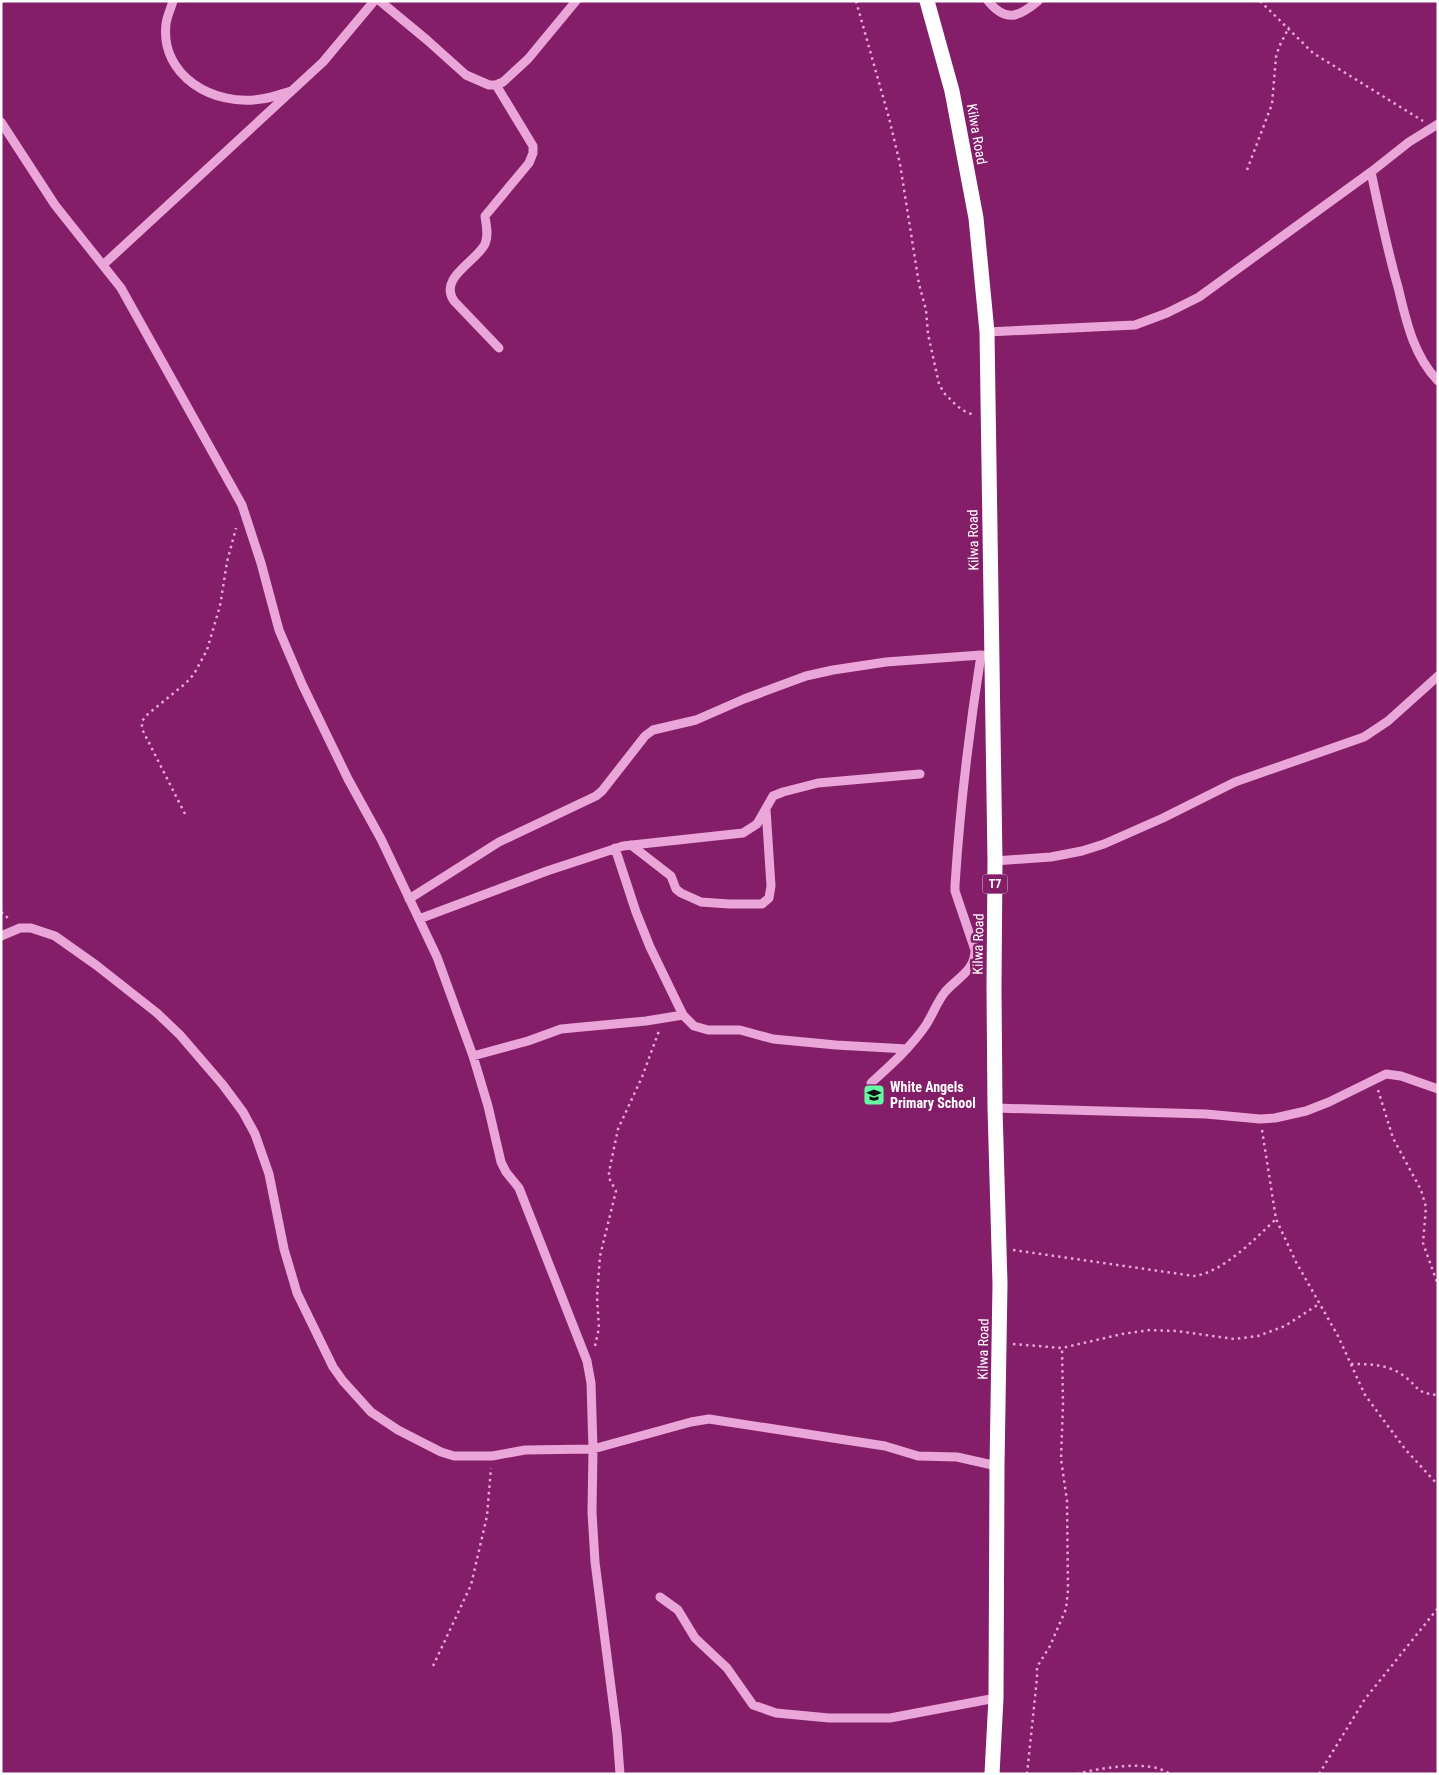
<svg xmlns="http://www.w3.org/2000/svg" width="1439" height="1775" font-family="'Roboto Condensed',sans-serif">
	<style>
		.lines { fill: none; stroke-linecap: round; stroke-linejoin: round }
		.path { stroke: #eaa5d9; stroke-width: 2.5; stroke-dasharray: 2.5 4; stroke-linecap: butt }
		.minor { stroke: #eaa5d9; stroke-width: 9 }
		.highway { stroke: #fff; stroke-width: 15 }
		.labels { text-anchor: middle; stroke-width: 5; stroke-linejoin: round; paint-order: stroke }
		.shield { fill: #841e69; stroke: #dabcd2; stroke-width: 1 }
		.shield-label { font-size: 12px; font-weight: bold; fill: #fff }
		.street-label { font-size: 14px; fill: #fff; stroke: #841e69 }
		.poi-label { font-size: 14px; font-weight: bold; fill: #fff; stroke: #841e69; text-anchor: start }
	</style>
	<rect width="100%" height="100%" fill="#841e69"/>
	<g class="lines">
		<path class="path" d="M856,1L889,118L900,164L919,284L926,310L928,334L939,384L944,393L957,406L966,412L974,415
			M1260,1L1313,53L1423,121
			M1247,170L1272,104L1276,57L1279,47L1289,27
			M185,814L142,729V721L148,714L186,683L194,674L207,650L220,606L227,562L236,528
			M1,912L9,919
			M1378,1090L1393,1138L1421,1190L1426,1207L1423,1243L1438,1285
			M1262,1130L1276,1219L1296,1262L1338,1336L1365,1395L1405,1449L1438,1485
			M1013,1250L1194,1276C1222,1273 1256,1238 1276,1219
			M1013,1344L1062,1348L1122,1334L1150,1330L1177,1331L1234,1339L1258,1336L1285,1326L1319,1304
			M595,1346L599,1328L597,1297L600,1256L616,1191L609,1178V1172L618,1129L642,1077L659,1031
			M1351,1364C1370,1364 1388,1364 1404,1376C1420,1388 1415,1393 1438,1395
			M433,1666L471,1585L487,1516L491,1468
			M1027,1774L1037,1678V1667L1050,1646L1066,1609L1068,1590L1067,1501L1061,1459L1063,1404L1062,1348
			M1077,1774C1100,1768 1150,1759 1170,1774
			M1319,1774L1365,1699L1438,1608"/>
		<path class="minor" d="M173,1C171,8 167,16 166,24C160,76 214,107 261,99C271,98 281,94 291,91
			M380,1L427,40L466,75L489,85H496L503,82L528,59L576,1
			M988,1C1006,23 1019,17 1038,1
			M496,85L533,146V153L529,163L485,216C486,225 489,235 485,244C476,262 438,278 454,301L499,348
			M1,122L55,205L121,288L242,505L261,563L279,630L302,684L348,779L381,839L437,957L473,1056L488,1106L501,1162L506,1172L519,1188L587,1361L591,1383L593,1449L592,1512L595,1562L617,1734L620,1774
			M1371,172C1379,210 1387,249 1398,287C1406,320 1413,355 1438,381
			M103,265L323,62L374,1
			M987,332L1135,325L1167,313L1199,297L1371,172L1409,142L1438,124
			M631,845L671,876L676,889L681,893L701,902L729,904H762L769,898L771,886L766,809
			M615,848L636,912L650,947L683,1015L694,1026L708,1030H740L773,1039L836,1045L907,1049
			M995,861L1051,857L1082,851L1104,844L1163,818L1235,782L1364,737L1388,721L1438,676
			M409,899L499,842L596,796L602,791L645,736L653,730L696,720L744,699L806,676L833,670L886,662L981,655L992,656
			M419,919L547,871L623,846L743,833L757,824L773,796L783,792L818,783L920,774
			M1,936L20,928H31L55,936L96,965L157,1013L180,1035L223,1085L243,1112L255,1134L269,1174L284,1249L297,1293L333,1367L343,1381L371,1412L398,1430L441,1452L454,1456H492L525,1450L593,1449L691,1422L709,1419L885,1446L918,1456L957,1457L997,1466
			M473,1056L528,1041L561,1029L646,1021L683,1015
			M871,1083C891,1065 911,1047 926,1025C933,1014 937,1002 945,992C957,978 975,971 975,950L955,891V885C960,808 969,731 981,655
			M995,1108L1206,1114L1260,1119L1275,1118L1306,1111L1329,1102L1386,1074L1401,1076L1438,1089
			M660,1597L678,1610L695,1638L727,1668L753,1705L776,1713L829,1718H890L996,1698"/>
		<path class="highway" d="M927,1L952,91L976,218L987,332L995,861L994,988L995,1108L1000,1284L997,1466L996,1698L992,1774"/>
	</g>
	<defs>
		<g id="school-square" transform="scale(1.125)"><rect x="-9" y="-9" width="18" height="18" rx="4" fill="#64f9a2" stroke="#841e69"/><path d="M0-5L7-2L0 1L-7-2ZM-4 1L0 2.5L4 1V4Q0 6-4 4Z" fill="#111"/></g>
	</defs>
	<g fill-rule="evenodd">
		<use href="#school-square" x="874" y="1095"/>
	</g>
	<g class="labels">
		<rect class="shield" x="982.5" y="874.5" width="25" height="19" rx="4"/>
		<g class="shield-label">
			<text x="995" y="888">T7</text>
		</g>
		<g class="street-label">
			<text transform="translate(977 134) rotate(80)" y="5">Kilwa Road</text>
			<text transform="translate(973 540) rotate(-91)" y="5">Kilwa Road</text>
			<text transform="translate(978 944) rotate(-89)" y="5">Kilwa Road</text>
			<text transform="translate(983 1349) rotate(-89)" y="5">Kilwa Road</text>
		</g>
		<g class="poi-label">
			<text x="890" y="1092">White Angels<tspan x="890" dy="16">Primary School</tspan></text>
		</g>
	</g>
	<rect width="1439" height="1775" fill="none" stroke="#ffffff" stroke-width="5"/>
</svg>
